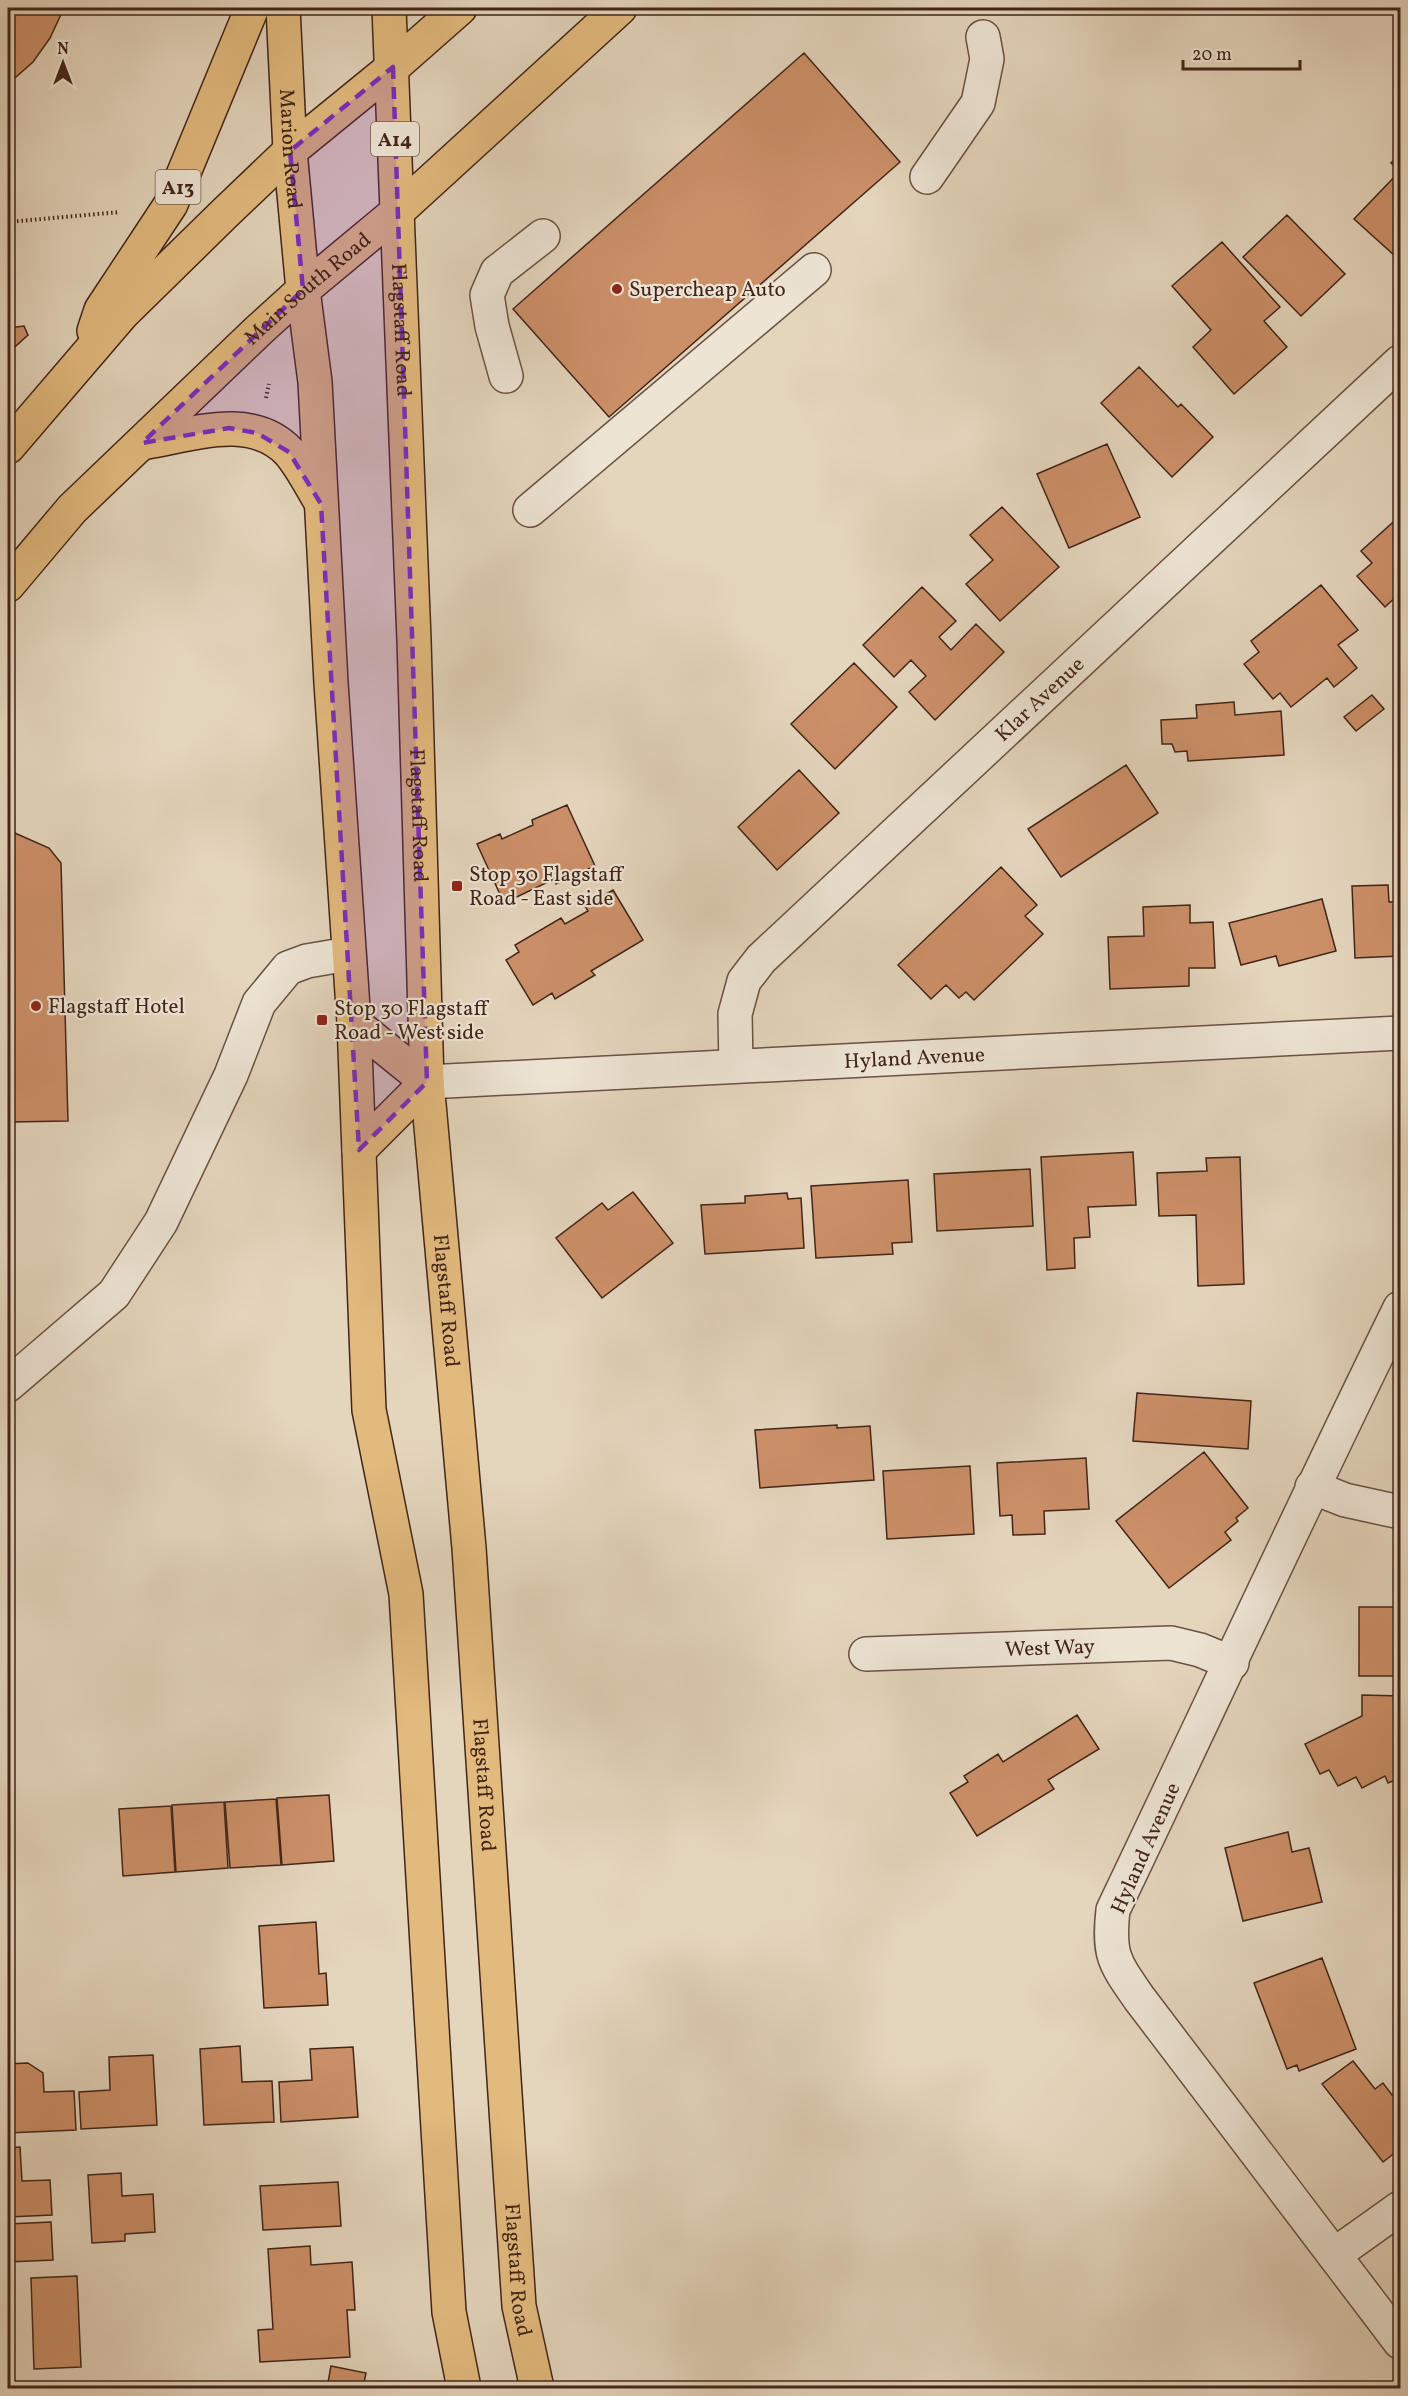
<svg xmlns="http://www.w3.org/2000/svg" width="1408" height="2396" font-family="Vollkorn,serif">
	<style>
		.building { fill: #cc9069; stroke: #422519; stroke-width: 1.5 }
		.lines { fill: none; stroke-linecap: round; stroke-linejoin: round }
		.minor-casing { stroke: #6a5142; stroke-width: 36 }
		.major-casing { stroke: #422519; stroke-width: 36 }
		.highway-casing { stroke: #422519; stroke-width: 36 }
		.path { stroke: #422519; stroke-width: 4; stroke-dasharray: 1.5 3; stroke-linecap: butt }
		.minor { stroke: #ede4d4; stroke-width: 33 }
		.major { stroke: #e2ba7e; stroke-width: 33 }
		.highway { stroke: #e2ba7e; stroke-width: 33 }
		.marked { fill: #7b2cbf; fill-opacity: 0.2; stroke: #7b2cbf; stroke-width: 4.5; stroke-dasharray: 12 8; stroke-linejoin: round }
		.poi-dot { fill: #8f2418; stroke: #ede4d4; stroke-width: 2 }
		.labels { text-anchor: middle; stroke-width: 4.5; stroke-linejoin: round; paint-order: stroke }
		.shield { fill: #ede4d4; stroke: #755e51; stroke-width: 1.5 }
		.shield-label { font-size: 20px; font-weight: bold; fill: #422519 }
		.street-label { font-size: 21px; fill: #422519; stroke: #ede4d4 }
		.poi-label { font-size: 21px; fill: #422519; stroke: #ede4d4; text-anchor: start }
	</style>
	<rect width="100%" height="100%" fill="#e4d5bd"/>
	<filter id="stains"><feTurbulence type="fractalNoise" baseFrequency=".00333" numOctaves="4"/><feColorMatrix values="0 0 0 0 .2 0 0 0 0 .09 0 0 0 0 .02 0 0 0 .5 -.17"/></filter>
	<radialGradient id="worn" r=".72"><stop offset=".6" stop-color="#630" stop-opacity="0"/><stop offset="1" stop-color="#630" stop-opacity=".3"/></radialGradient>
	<path class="building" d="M8,8H64L50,38L33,62L8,84Z
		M804,53L900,162L609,417L513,309Z
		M1400,153V250L1395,256L1354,219L1400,171L1391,163Z
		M1287,215L1345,274L1301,316L1243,257Z
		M1222,242L1280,307L1264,321L1287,347L1234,394L1193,347L1211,330L1172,286Z
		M24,326L28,335L8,353V328Z
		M1139,367L1178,407L1181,404L1213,437L1172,477L1101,403Z
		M1107,444L1140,517L1069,548L1037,474Z
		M1002,507L1059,567L1000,621L966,584L993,560L970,535Z
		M1400,516V593L1385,607L1357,576L1372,563L1361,551Z
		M1321,585L1358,630L1338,645L1357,668L1334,687L1327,678L1291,707L1280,693L1273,699L1244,664L1259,652L1251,641Z
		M922,587L956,621L939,637L951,650L976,624L1004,652L935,720L909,692L926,676L911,660L894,677L863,645Z
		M854,663L897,707L835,769L791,724Z
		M1372,695L1384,709L1356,731L1344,717Z
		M1234,702L1235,715L1281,711L1284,755L1188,761L1187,751L1175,752L1172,744H1162L1161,720L1197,718L1196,705Z
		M1126,765L1158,813L1061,877L1028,829Z
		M799,770L839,813L777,870L738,827Z
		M567,805L595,866L556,884L554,879L504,903L477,844L500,834L502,839L533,825L532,820Z
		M8,830L49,848L61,863L68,1121L9,1122L10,1146H8Z
		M1001,867L1037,905L1025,916L1043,934L974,1000L966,992L959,998L946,985L931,999L898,965Z
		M1388,885L1389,902H1400V956L1355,958L1352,886Z
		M613,890L643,940L591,971L595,975L555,999L552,993L533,1005L506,960L519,952L515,945L561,918L565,924L588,911L585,906Z
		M1322,899L1336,951L1279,966L1276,956L1241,965L1229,923Z
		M1190,905V923L1213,922L1215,968H1189V986L1110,989L1108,937L1144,936L1143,907Z
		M1133,1152L1136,1205L1088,1207L1090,1237L1074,1238L1075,1268L1047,1270L1041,1157Z
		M1240,1157L1244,1284L1198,1286L1196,1215L1159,1216L1157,1173L1207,1171L1206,1158Z
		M1030,1169L1033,1226L937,1231L934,1174Z
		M908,1180L912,1242L892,1243L893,1254L816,1258L811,1186Z
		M633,1192L673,1243L602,1298L556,1238L602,1203L608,1210Z
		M787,1193L788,1199L801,1198L804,1248L705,1254L701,1205L745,1203V1196Z
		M1137,1393L1251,1401L1248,1449L1133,1441Z
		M837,1425V1428L870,1426L874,1480L760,1488L755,1430Z
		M1204,1452L1248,1508L1236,1518L1238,1521L1225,1532L1231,1540L1169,1588L1116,1521Z
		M1086,1458L1089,1509L1044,1511L1045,1534L1013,1535L1012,1515L1000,1516L997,1463Z
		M970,1466L974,1534L887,1539L883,1471Z
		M1359,1607H1400V1676H1359Z
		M1362,1695L1400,1696V1778L1388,1783L1385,1776L1362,1788L1356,1777L1338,1786L1329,1770L1320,1774L1305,1744L1362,1716Z
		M1077,1715L1099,1749L1048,1780L1054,1789L977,1836L950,1793L968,1782L964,1776L998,1754L1003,1762Z
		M329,1795L334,1861L282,1865L277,1798Z
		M276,1799L281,1865L230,1868L225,1802Z
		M224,1802L228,1868L176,1872L172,1805Z
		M171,1806L175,1872L123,1876L119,1809Z
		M1288,1832L1292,1852L1309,1848L1322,1902L1243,1921L1225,1848Z
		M316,1922L319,1974L326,1973L328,2005L264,2008L259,1926Z
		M1322,1958L1356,2049L1299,2071L1297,2065L1287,2069L1254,1983Z
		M240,2046L242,2082L272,2081L274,2122L204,2125L200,2049Z
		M353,2047L358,2117L281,2122L279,2082L312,2080L310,2049Z
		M153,2055L157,2125L81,2129L79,2092L110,2090L109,2057Z
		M1353,2061L1375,2089L1383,2083L1392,2095L1400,2089V2149L1383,2162L1322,2084Z
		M28,2063L43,2073L44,2092L74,2091L76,2130L8,2133V2064Z
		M20,2147L22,2181L50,2180L52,2215L8,2217V2148Z
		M121,2173L122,2196L153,2194L155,2232L125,2234V2241L92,2243L88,2175Z
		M338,2182L341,2226L263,2230L260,2186Z
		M51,2222L53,2260L8,2262V2224Z
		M310,2246L311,2265L352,2262L355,2310H347L350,2357L260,2362L258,2330L273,2329L268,2249Z
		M77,2276L81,2367L34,2369L31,2278Z
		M331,2366L366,2373L363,2388H327Z"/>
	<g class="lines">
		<g class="minor-casing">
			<g id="minor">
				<path d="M927,177L978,103L987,59L983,37"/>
				<path d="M506,376L492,326L487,295L497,272L543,236"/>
				<path d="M530,510L814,270"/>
				<path id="s1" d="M736,1066L735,1014L744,981L761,959L1400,362"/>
				<path id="s2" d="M427,1082L1400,1033"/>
				<path d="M1400,1308C1302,1507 1209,1709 1113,1910C1108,1955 1114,1962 1139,1998L1400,2342"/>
				<path d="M8,1385L114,1294L161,1222L231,1075L259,1003L288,968L307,961L348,954"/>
				<path d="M1312,1487L1345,1500L1400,1512"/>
				<path id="s3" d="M866,1654L1171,1643L1200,1650L1232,1663"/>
				<path d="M1334,2255L1400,2208"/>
			</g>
		</g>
		<g class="major-casing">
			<g id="major">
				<path id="s4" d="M283,8L290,151L303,290L315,382L331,683L354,1023L369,1410L406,1594L449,2312L464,2388"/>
				<path id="s5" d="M389,8L414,640L427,1082L469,1548L519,2306L537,2388"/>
				<path d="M142,443C189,436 250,411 289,452C301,466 310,484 319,499"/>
				<path d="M354,1023L427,1082"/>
				<path d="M359,1150L427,1082"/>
			</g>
		</g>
		<g class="highway-casing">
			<g id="highway">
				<path d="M94,331L101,310L171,204L252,8"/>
				<path d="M8,447L122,314L224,214L290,151L393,67L460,8"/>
				<path id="s6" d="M8,585L72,509L259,330L303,290L398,211L620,8"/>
			</g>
		</g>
		<path class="path" d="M8,222L120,212
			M266,398L269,384"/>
		<use href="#minor" class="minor"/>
		<use href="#major" class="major"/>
		<use href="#highway" class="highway"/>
	</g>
	<path class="marked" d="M393,67L427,1082L359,1150L321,504L289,452L257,433L229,428L142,443L303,290L290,151Z"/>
	<g class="poi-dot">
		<circle cx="617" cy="289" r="6"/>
		<rect x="451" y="880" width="12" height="12" rx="3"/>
		<circle cx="36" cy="1006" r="6"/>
		<rect x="316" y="1014" width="12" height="12" rx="3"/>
	</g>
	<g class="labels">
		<g class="shield">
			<rect x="371" y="122" width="48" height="34" rx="4.5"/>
			<rect x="155.5" y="170" width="45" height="34" rx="4.5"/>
		</g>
		<g class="shield-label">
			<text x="395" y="146">A14</text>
			<text x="178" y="194">A13</text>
		</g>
		<g class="street-label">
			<text dy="7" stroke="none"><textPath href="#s4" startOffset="141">Marion Road</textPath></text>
			<text dy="7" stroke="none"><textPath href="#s6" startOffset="422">Main South Road</textPath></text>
			<text dy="7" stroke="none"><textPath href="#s5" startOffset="322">Flagstaff Road</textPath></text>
			<text dy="7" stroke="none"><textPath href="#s1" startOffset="495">Klar Avenue</textPath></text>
			<text dy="7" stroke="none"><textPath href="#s5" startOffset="808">Flagstaff Road</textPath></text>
			<text dy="7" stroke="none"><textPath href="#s2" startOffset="488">Hyland Avenue</textPath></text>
			<text dy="7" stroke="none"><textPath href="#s5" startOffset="1294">Flagstaff Road</textPath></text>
			<text dy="7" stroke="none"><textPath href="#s3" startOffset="184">West Way</textPath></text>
			<text dy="7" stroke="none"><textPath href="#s5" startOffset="1780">Flagstaff Road</textPath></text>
			<text transform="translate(1145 1848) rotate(-66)" y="7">Hyland Avenue</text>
			<text dy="7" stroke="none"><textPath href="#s5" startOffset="2266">Flagstaff Road</textPath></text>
		</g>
		<g class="poi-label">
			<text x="629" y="296">Supercheap Auto</text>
			<text x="469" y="881">Stop 30 Flagstaff<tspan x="469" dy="24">Road - East side</tspan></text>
			<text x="48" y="1013">Flagstaff Hotel</text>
			<text x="334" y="1015">Stop 30 Flagstaff<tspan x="334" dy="24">Road - West side</tspan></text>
		</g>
	</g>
	<rect width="1408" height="2396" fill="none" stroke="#e4d5bd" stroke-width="30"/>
	<rect x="9" y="9" width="1390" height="2378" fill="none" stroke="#422519" stroke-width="3"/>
	<rect x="15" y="15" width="1378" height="2366" fill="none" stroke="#422519" stroke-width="1.5"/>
	<g transform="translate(63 63)" stroke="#ede4d4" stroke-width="4.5" paint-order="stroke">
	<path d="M0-4.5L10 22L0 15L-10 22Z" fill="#422519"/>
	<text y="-9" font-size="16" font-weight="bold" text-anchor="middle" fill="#422519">N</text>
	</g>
	<path d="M1183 60v9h117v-9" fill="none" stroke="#422519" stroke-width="3"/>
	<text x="1192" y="60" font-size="18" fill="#422519" stroke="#ede4d4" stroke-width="4.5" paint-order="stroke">20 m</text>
	<rect width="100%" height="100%" filter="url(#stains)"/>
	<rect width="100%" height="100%" fill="url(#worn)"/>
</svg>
